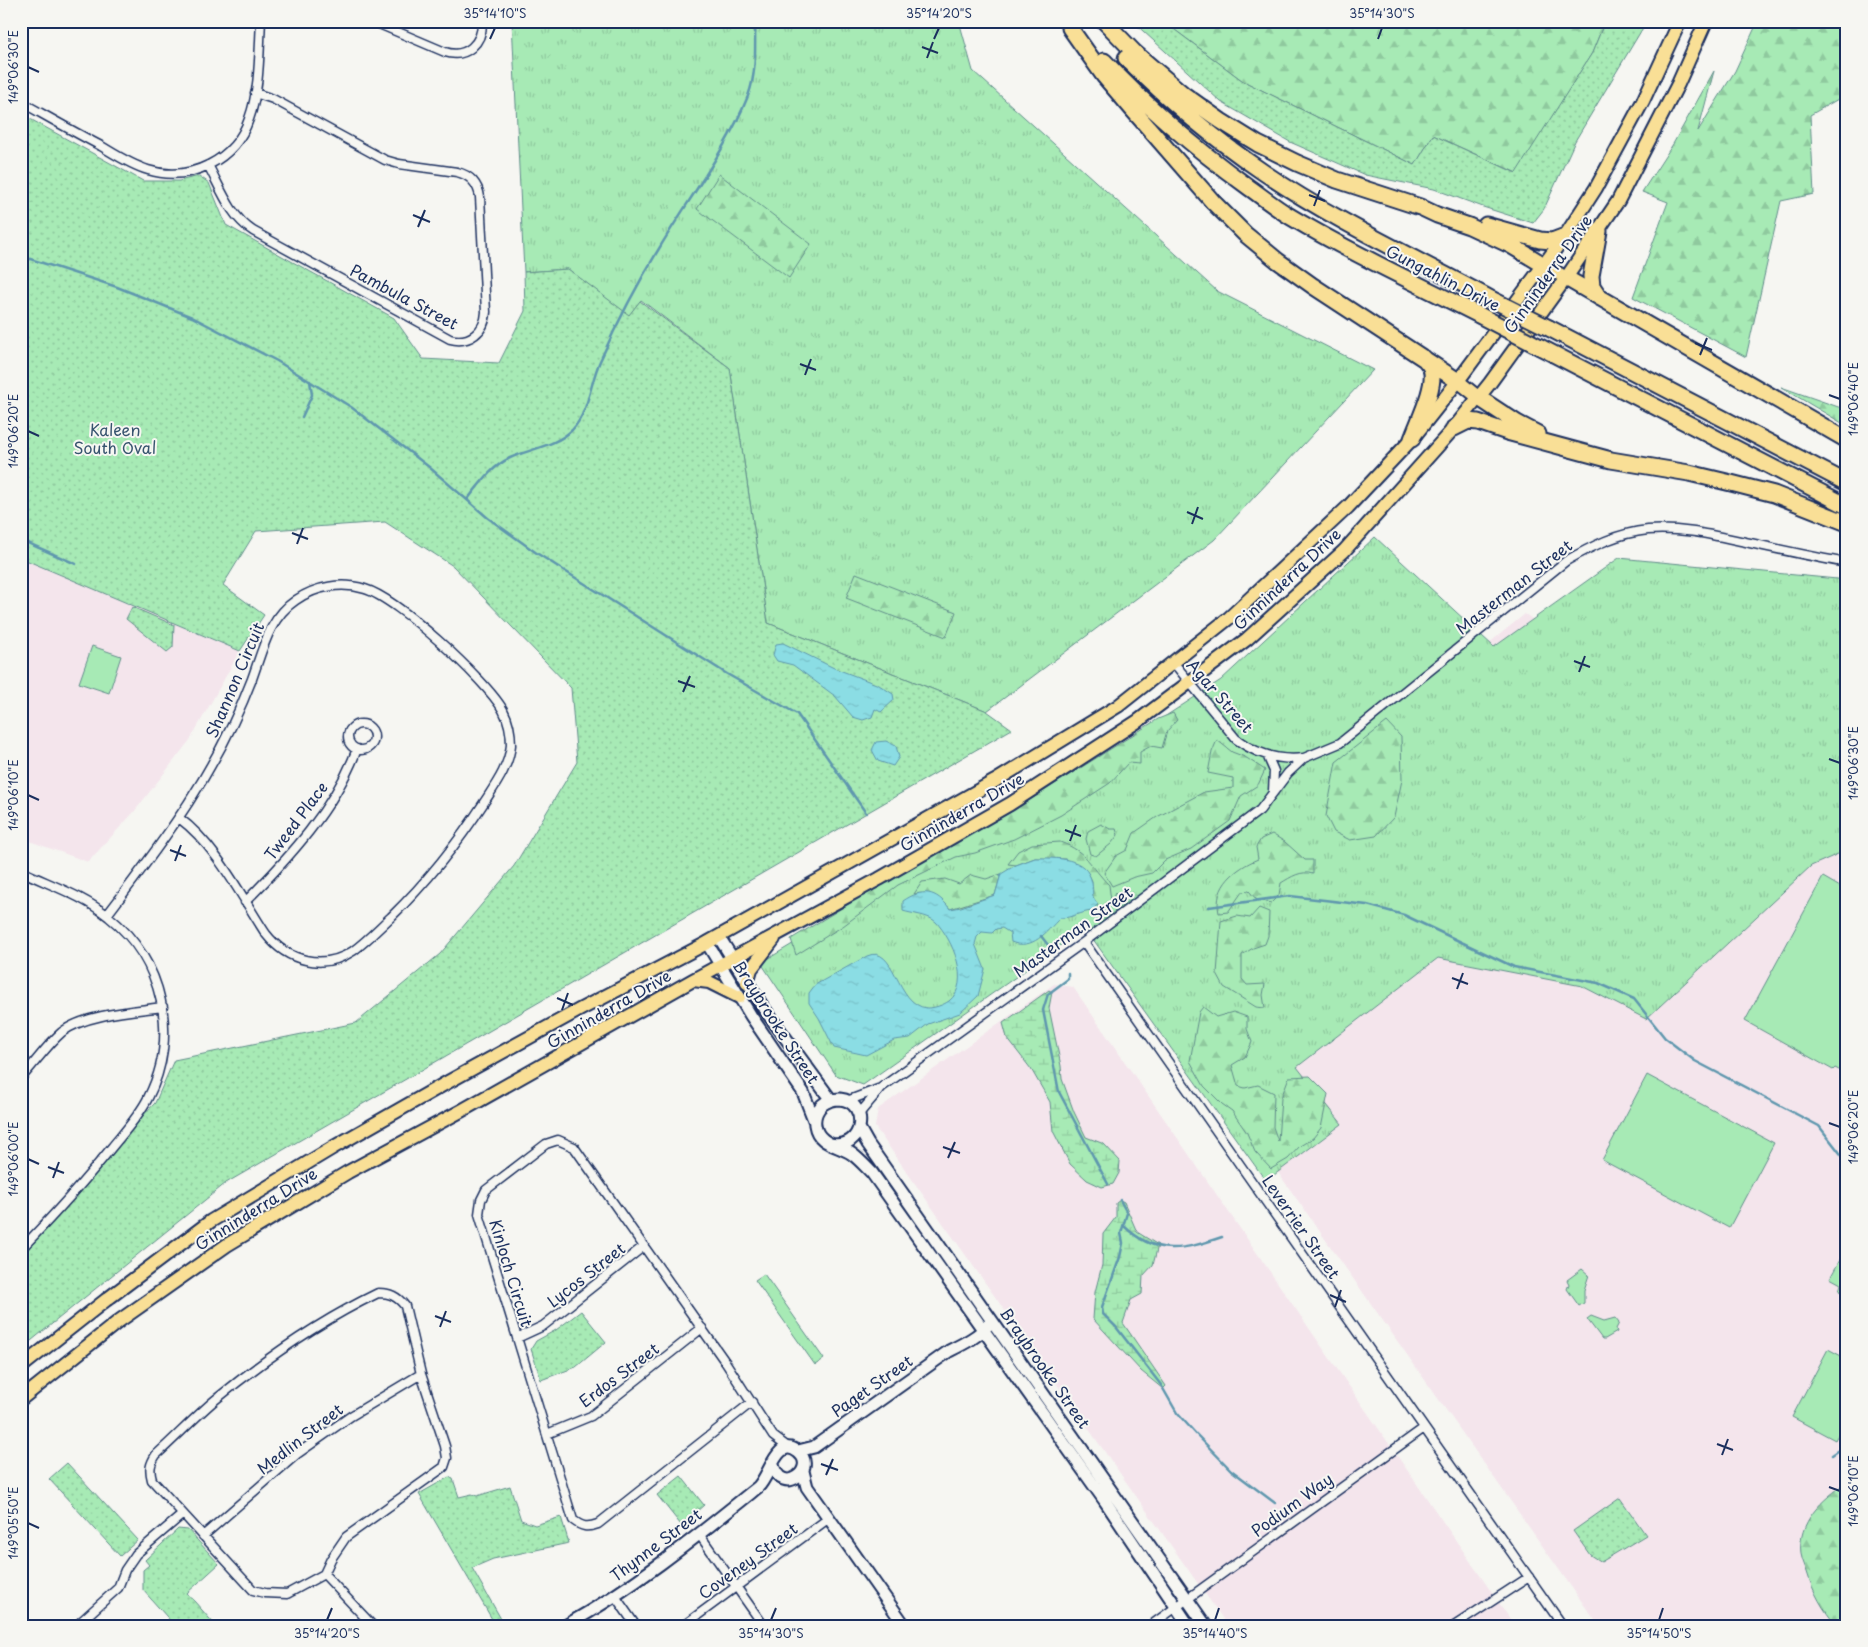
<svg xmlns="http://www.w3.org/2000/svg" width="1868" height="1647" font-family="'Playpen Sans',sans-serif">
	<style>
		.built { fill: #f4e5ec }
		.grass { fill: url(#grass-tufts); stroke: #618c8a }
		.forest { fill: url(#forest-firs); stroke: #618c8a }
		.wetland { fill: url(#wetland-marsh); stroke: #618c8a }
		.park { fill: url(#park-dots); stroke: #618c8a }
		.garden { fill: #a7eab5; stroke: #618c8a }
		.water { fill: url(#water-ripples); stroke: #5e97ae }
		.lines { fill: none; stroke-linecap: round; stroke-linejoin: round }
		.stream { stroke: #5e97ae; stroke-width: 2.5 }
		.street-casing { stroke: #1b2f5e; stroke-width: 11 }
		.secondary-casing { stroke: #1b2f5e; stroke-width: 15 }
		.primary-casing { stroke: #1b2f5e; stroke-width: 16 }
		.highway-casing { stroke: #1b2f5e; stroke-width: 19 }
		.street { stroke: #f6f6f2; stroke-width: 8 }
		.secondary { stroke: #f6f6f2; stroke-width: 11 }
		.primary { stroke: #f9df96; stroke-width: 12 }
		.highway { stroke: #f9df96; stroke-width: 15 }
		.highway-bridge-casing { stroke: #1b2f5e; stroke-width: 19; stroke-linecap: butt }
		.highway-bridge { stroke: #f9df96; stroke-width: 15 }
		.ticks { fill: none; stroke: #1b2f5e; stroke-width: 2 }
		.labels { text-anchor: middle; stroke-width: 4; stroke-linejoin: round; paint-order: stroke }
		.street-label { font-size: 16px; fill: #1b2f5e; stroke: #f6f6f2 }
		.park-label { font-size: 16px; fill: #37546f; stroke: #f6f6f2 }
		.neatline { fill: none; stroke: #1b2f5e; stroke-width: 2 }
		.ticks-label { font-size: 12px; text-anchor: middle; fill: #1b2f5e }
	</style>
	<defs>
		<pattern id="grass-tufts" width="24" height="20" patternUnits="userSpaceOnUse" patternTransform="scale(1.25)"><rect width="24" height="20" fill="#a7eab5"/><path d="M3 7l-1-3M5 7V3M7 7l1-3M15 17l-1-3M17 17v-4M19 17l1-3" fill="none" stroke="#8fc99e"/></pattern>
		<pattern id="forest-firs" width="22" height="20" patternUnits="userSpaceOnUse" patternTransform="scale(1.25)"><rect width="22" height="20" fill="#a7eab5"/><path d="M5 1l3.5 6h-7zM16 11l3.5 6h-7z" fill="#8fc99e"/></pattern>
		<pattern id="wetland-marsh" width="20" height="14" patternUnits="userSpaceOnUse" patternTransform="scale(1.25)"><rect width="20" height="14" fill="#a7eab5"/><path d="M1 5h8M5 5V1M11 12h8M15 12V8" fill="none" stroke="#8fc99e"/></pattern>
		<pattern id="park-dots" width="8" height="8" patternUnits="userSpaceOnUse" patternTransform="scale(1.25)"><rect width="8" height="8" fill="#a7eab5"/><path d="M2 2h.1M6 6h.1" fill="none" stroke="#8fc99e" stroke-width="1.8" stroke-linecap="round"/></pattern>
		<pattern id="water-ripples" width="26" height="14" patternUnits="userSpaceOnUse" patternTransform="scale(1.25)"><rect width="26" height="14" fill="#8bdde4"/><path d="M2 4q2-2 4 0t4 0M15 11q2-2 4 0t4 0" fill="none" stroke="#77bec6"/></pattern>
	</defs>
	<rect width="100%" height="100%" fill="#f6f6f2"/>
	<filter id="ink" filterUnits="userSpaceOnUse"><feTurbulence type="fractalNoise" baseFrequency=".02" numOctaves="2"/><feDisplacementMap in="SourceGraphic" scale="10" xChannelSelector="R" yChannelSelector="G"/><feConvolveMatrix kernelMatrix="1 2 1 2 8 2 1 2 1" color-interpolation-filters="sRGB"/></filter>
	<g filter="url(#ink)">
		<path class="built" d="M21,558L240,651L190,740L134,812L88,862L21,838Z
			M1525,614L1653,703L1847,811V1626H1599L1122,952L1195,881Z
			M1054,984L1073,987L1515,1626H1228L875,1127L878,1109Z"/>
		<path class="grass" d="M512,21H959L973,71L1217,291L1373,370L1214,540L987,711L768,623L730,368L641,300L629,316L568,269L524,272Z
			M1375,537L1494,647L1619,558L1837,579L1847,582V850L1811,866L1646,1019L1582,986L1438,958L1297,1067L1342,1124L1266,1181L1085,928L863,1085L836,1075L761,963L1095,762L1221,680Z"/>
		<path class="forest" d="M1163,21H1605L1592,53L1517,173L1433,135L1415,165L1243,81Z
			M1758,21H1841L1847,58V94L1810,115L1814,194L1781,201L1746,357L1633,297L1668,202L1642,192L1673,144L1714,71L1698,131L1735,71Z
			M719,174L811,244L789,278L697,209Z
			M1781,387L1847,410V426Z
			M856,573L956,612L946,637L846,598Z
			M1173,713L1177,720L1167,731L1162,748L1151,746L1140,752V764L1128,763L1110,783L1061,815L1014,839L975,853L956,857L898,885L843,926L796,955L791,939L893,877L1009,813L1158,719Z
			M1387,722L1401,737L1402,780L1394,817L1376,836L1350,840L1334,832L1326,816L1336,762Z
			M1217,740L1232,752L1245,757L1265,770L1258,785L1241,796L1230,821L1191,849L1165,860L1152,873L1134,877L1112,886L1104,873L1116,856L1127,850L1134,833L1157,817L1204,792L1233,788V778L1208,773L1212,752Z
			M1101,824L1110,829H1116L1118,835L1111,844L1096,856L1090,854L1086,839L1088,831Z
			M1272,834L1285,842L1305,860H1313V874C1301,870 1291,877 1281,883L1279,895L1271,903L1257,900L1249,891L1242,892L1228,912L1219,913C1213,886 1236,868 1258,859L1256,847L1261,839Z
			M1060,842C1088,852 1090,866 1109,885L1111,901L1115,893L1119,899H1122L1124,895L1127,902L1110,915L1103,913L1091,897L1092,881L1088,873L1065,859L1035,858L1016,865L1008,864L1018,851L1032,844Z
			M1001,874L995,895L950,909C943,899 926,891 914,894L922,882L945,879L959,884L971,875L986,879Z
			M1259,908L1269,912L1268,936L1265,944L1253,948L1242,955V979L1247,985L1265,984L1263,995L1265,1008L1256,1007L1224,987L1217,974L1221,921L1237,916L1250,918Z
			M1203,1007L1216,1017L1233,1012L1247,1017V1029L1252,1042L1245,1057L1232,1065L1238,1086L1245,1088L1258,1085L1274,1093L1273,1127L1278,1141L1281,1098L1289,1077L1310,1076L1328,1094L1321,1128L1313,1138L1300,1146L1288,1159L1271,1169L1255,1152L1247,1133L1232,1111L1222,1104L1204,1086L1190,1061L1199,1012Z
			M1847,1483V1626H1837C1823,1610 1813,1592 1807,1572C1805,1566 1802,1560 1801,1554C1797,1522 1823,1498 1847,1483Z"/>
		<path class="wetland" d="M1049,990L1052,992L1049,1008L1061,1066L1062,1079L1074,1112L1086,1137L1104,1144L1120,1161L1119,1173L1113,1184L1102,1187L1087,1180L1070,1164L1053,1131L1050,1102L1031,1069L1007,1038L1003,1023Z
			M1120,1200L1124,1202L1137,1232L1158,1245L1153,1265L1143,1276L1142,1294L1131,1300L1123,1323L1166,1386L1163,1389L1141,1371L1093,1319L1095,1292L1102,1265L1103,1234L1116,1217V1203Z"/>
		<path class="park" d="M1132,21H1163L1243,81L1415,165L1433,135L1516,173L1592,53L1605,21H1647L1575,141L1544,209L1533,223L1483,207L1434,189L1365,175L1290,142L1221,102Z
			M21,114L143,181H179L199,176L209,183L226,225L394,318L423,359L499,363L525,311L524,272L568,269L629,315L640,301L730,368L768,623L987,711L1012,729L226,1183L21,1349V1244L155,1103L174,1060L356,1023L440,954L514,866L577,762L571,688L453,566L385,522L256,531L223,585L264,615L240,651L21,558Z
			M132,607L174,625L173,647L167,652L126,619Z
			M581,1311L606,1342L576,1367L541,1380L531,1349L536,1341L556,1330Z
			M67,1463L138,1540L120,1556L49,1479Z
			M681,1476L704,1505L681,1525L657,1495Z
			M449,1477L453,1479L459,1497L472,1494L477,1496L510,1486L521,1520L535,1525L561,1517L569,1543L493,1559L472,1568L505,1626H496L419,1494Z
			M1620,1498L1646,1535L1601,1562L1590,1555L1573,1531Z
			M178,1529L188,1530L219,1564L187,1593L216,1626H175L143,1590V1570L149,1565L145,1560Z"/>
		<path class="garden" d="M92,646L121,656L109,693L79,683Z
			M1823,877L1847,891V1074L1835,1068L1833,1070L1745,1021Z
			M1647,1075L1774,1143L1729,1228L1602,1160Z
			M1847,1247V1295L1839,1291L1841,1284L1830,1278Z
			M1582,1269L1589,1275L1584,1290V1303L1579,1306L1567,1289L1569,1284L1567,1280Z
			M764,1274L824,1359L815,1365L755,1280Z
			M1591,1316L1604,1321L1615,1318L1619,1323L1616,1329L1617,1332L1605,1339H1602L1587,1319Z
			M1828,1349L1847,1359V1419L1835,1440L1792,1417Z"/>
		<path class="water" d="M783,643L834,668L879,685L893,694L894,700L881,712L875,709L872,717L863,720L853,717L835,696L793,665L777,661L773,655L776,644Z
			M886,741L896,746L899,757L893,766L878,761L872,750L876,742Z
			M1035,858C1056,858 1087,856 1092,883C1094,894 1090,895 1098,904L1092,911C1081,912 1072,918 1060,918C1046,932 1033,951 1011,942L1010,933L1002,928L996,929L992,933L982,932L977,937L975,944L985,969L978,996L960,1013L928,1024L910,1038L894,1040L866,1055L834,1048L819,1018L809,1003V993L815,985L867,956C896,943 895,1005 927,1008C935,1008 943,1005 949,1001C972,983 952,939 936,922C929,915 912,914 903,911V901C922,888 936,890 950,909L961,907L995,895L1001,874L1016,865Z"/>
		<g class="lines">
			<path class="stream" d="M21,256L117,287L192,317L277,361L351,407L429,467L488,518L538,554L727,674L797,714L866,813
				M302,417L312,395L310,381
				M467,500C480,484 491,467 510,458C530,449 556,446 572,430C589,412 590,383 600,361C618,321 638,283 660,247C688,200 728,147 748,96C757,73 755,45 755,21
				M21,540L76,564
				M1209,907L1290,896L1367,905L1404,915L1514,967L1598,983L1634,999L1665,1038L1695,1061L1819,1126L1847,1162
				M1041,936L1052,950
				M1068,973V979L1048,994L1043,1010L1059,1092L1108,1184
				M1120,1200L1127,1213L1121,1233L1123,1243L1120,1257L1102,1307L1103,1314L1116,1327L1161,1385L1177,1413L1196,1434L1231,1470L1275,1503
				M1124,1226C1156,1257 1184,1250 1222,1237
				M1832,1455L1847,1445"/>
			<g class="street-casing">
				<path id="street" d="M372,21L445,52C466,59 483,43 482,21
					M21,102C48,117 74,132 101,146C116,155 131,165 148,170C190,183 235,160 249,119C260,89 259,53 261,21
					M208,165C221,189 230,216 253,231L450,339C469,344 485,332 486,312L480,197C478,184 470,175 457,172L399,164L385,160L273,99L255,93
					M1173,662L1236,739C1256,754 1279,761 1304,758
					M348 737a13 13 0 1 1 26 0a13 13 0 1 1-26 0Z
					M1267,755L1274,771L1273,791
					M21,871C50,885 84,896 109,917C163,960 180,1036 148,1098C139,1116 125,1131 112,1147C84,1182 53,1216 21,1249
					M245,902C289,858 335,808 357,749
					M107,915C166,838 217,771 252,679C263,649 269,618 296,600C316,586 342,582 365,589C398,599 486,680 503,710C509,721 511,733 511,745C509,766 496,784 485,801C458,843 427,882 391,917C379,928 367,941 353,951C323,971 287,961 266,934C241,896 216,845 179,818
					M1084,942L1563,1626
					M21,1078C35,1063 47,1045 62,1032C85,1014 134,1011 163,1007
					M847,1101L881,1088
					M859,1114L882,1087L1084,942L1260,810L1288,773L1304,758L1340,743L1566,561C1592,546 1618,533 1648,530C1682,527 1716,536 1750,543C1782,550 1814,557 1847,563
					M378,1293C390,1293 397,1296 405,1306L421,1374L445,1446L447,1458L444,1467L346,1537L331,1559L324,1574L287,1594L265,1593L253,1590L152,1480C149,1469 150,1464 156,1455C176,1437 195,1417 215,1400C265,1359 320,1321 378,1293Z
					M517,1338L543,1326L644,1246
					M752,1402L598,1524C587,1528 582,1527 573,1520L479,1214L481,1200L486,1190L546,1144L558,1140L574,1147L726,1363L773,1436L789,1448
					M547,1434L591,1416L702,1328
					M699,1534L764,1626
					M203,1536L297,1454L351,1416L421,1374
					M324,1574L373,1626
					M615,1596L636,1626
					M76,1626L118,1588L125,1570L136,1554L183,1514
					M683,1626L829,1518
					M1150,1626L1424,1428
					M1454,1626L1529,1577"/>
			</g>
			<g class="secondary-casing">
				<path id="secondary" d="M719,937L763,1007L831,1100
					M707,943L751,1016L803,1092L814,1120
					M859,1128L868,1144L1206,1626
					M830,1144C865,1151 870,1102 840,1099C834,1099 827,1101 822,1105C817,1110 814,1118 815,1125C818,1145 839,1145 852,1154C859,1159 866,1167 872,1173L1105,1501L1189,1626
					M798,1451L814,1447L949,1351C963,1344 978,1337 989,1324
					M803,1471L807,1487L905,1626
					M565,1626C635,1587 696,1537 758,1487C770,1476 777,1435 798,1452C819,1468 782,1498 773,1465"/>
			</g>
			<g class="primary-casing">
				<path id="primary" d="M1544,265L1566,278
					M1458,381L1479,398
					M693,980L709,982L739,997
					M747,983L751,969L774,939
					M21,1367L106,1300L211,1221L334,1147L448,1082L581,1009L707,943L995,781L1118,706L1229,618L1348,507L1412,439L1458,381L1565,236L1596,188L1643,101L1680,21
					M21,1399L119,1321L227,1245L348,1172L461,1111L693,980L879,879L1010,804L1138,721L1247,639L1344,551L1454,428L1490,383L1566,278L1618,201L1678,84L1706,21"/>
			</g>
			<g class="highway-casing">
				<path id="highway" d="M1104,21L1135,53L1183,94L1221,121L1258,144L1297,163L1337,180L1420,207L1437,215L1469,226L1512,246L1544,265
					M1070,28L1104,76L1133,110L1213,202L1245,234L1278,261L1313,286L1458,381
					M1126,58C1168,100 1213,138 1263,172C1335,221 1415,258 1491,299
					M1104,61C1148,108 1196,149 1247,186C1261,196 1276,208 1291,217C1351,253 1416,283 1479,315
					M1486,225L1540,240L1552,241L1565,236
					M1599,231L1591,276L1592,286L1600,298
					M1566,278L1847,440
					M1549,328L1847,483
					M1540,347L1847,506
					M1479,398L1517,423L1538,434
					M1454,428L1468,421L1478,422L1507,432L1611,460L1689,473L1731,483L1774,494L1847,523
					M1412,439C1418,422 1437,385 1431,368C1430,365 1426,361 1424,358"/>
			</g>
			<use href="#street" class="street"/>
			<use href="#secondary" class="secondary"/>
			<use href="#primary" class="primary"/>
			<use href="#highway" class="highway"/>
			<g class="highway-bridge-casing">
				<path id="highway-bridge" d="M1491,299L1549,328
					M1479,315L1540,347"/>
			</g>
			<use href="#highway-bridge" class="highway-bridge"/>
		</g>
	</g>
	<path class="ticks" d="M490,39L495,28M934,39L939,28M1378,39L1382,28M922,47L938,53M927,58L933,42M28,67L39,72M1309,195L1325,201M1314,206L1320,190M413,215L430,222M418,227L425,210M1695,343L1712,350M1700,355L1707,338M800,364L816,370M805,375L811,359M1829,395L1840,399M28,431L39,436M1187,512L1203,519M1192,524L1198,507M292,533L308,539M297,544L303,528M1574,661L1590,667M1579,672L1585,656M678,681L695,687M683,692L690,676M1829,759L1840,763M28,795L39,800M1065,830L1081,836M1070,841L1076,825M170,850L186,856M175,861L181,845M1452,978L1468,984M1457,989L1463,973M557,998L573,1005M562,1010L568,993M1829,1123L1840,1127M943,1147L960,1153M948,1158L955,1142M28,1159L39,1164M48,1167L64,1173M53,1178L59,1162M1330,1295L1346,1302M1335,1307L1341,1290M435,1316L451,1322M440,1327L446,1311M1717,1444L1733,1450M1722,1455L1728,1439M821,1464L838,1470M826,1475L833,1459M1829,1487L1840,1491M28,1523L39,1528M327,1620L332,1608M771,1620L776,1608M1215,1620L1219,1608M1659,1620L1663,1608"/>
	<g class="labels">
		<g class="street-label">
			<text transform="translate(1548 274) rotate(-55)" y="6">Ginninderra Drive</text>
			<text transform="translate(1443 278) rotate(27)" y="6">Gungahlin Drive</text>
			<text transform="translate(404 297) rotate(28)" y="6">Pambula Street</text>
			<text transform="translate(1287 579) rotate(-43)" y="6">Ginninderra Drive</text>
			<text transform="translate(1514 587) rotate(-38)" y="6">Masterman Street</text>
			<text transform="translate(235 680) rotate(-67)" y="6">Shannon Circuit</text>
			<text transform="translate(1220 696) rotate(49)" y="6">Agar Street</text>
			<text transform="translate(962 812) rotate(-30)" y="6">Ginninderra Drive</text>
			<text transform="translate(296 821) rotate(-53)" y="6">Tweed Place</text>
			<text transform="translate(1073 932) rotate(-36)" y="6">Masterman Street</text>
			<text transform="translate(609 1009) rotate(-30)" y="6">Ginninderra Drive</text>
			<text transform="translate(776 1022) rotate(57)" y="6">Braybrooke Street</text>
			<text transform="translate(256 1209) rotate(-32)" y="6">Ginninderra Drive</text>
			<text transform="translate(1301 1227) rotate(55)" y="6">Leverrier Street</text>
			<text transform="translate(511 1273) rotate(73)" y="6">Kinloch Circuit</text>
			<text transform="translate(586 1275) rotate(-38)" y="6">Lycos Street</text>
			<text transform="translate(1045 1368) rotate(55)" y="6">Braybrooke Street</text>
			<text transform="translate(619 1375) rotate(-37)" y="6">Erdos Street</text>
			<text transform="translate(872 1386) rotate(-35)" y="6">Paget Street</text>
			<text transform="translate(300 1439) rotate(-38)" y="6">Medlin Street</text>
			<text transform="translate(1292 1505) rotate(-36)" y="6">Podium Way</text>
			<text transform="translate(656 1545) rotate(-37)" y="6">Thynne Street</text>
			<text transform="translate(748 1561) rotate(-36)" y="6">Coveney Street</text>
		</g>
		<g class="park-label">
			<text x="115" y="436">Kaleen<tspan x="115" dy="18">South Oval</tspan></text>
		</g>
	</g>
	<rect width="1868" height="1647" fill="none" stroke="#f6f6f2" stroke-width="55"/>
	<rect x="28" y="28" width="1812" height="1592" class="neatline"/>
	<g class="ticks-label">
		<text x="495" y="18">35°14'10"S</text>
		<text x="939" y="18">35°14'20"S</text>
		<text x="1382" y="18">35°14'30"S</text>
		<text transform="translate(14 67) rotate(-90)" y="4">149°06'30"E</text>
		<text transform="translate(1854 399) rotate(-90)" y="4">149°06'40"E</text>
		<text transform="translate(14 431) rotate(-90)" y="4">149°06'20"E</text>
		<text transform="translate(1854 763) rotate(-90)" y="4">149°06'30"E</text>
		<text transform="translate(14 795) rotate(-90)" y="4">149°06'10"E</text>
		<text transform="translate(1854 1127) rotate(-90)" y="4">149°06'20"E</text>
		<text transform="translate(14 1159) rotate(-90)" y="4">149°06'00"E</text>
		<text transform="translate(1854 1491) rotate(-90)" y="4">149°06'10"E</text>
		<text transform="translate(14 1523) rotate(-90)" y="4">149°05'50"E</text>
		<text x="327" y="1638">35°14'20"S</text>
		<text x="771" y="1638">35°14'30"S</text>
		<text x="1215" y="1638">35°14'40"S</text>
		<text x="1659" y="1638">35°14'50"S</text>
	</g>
</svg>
